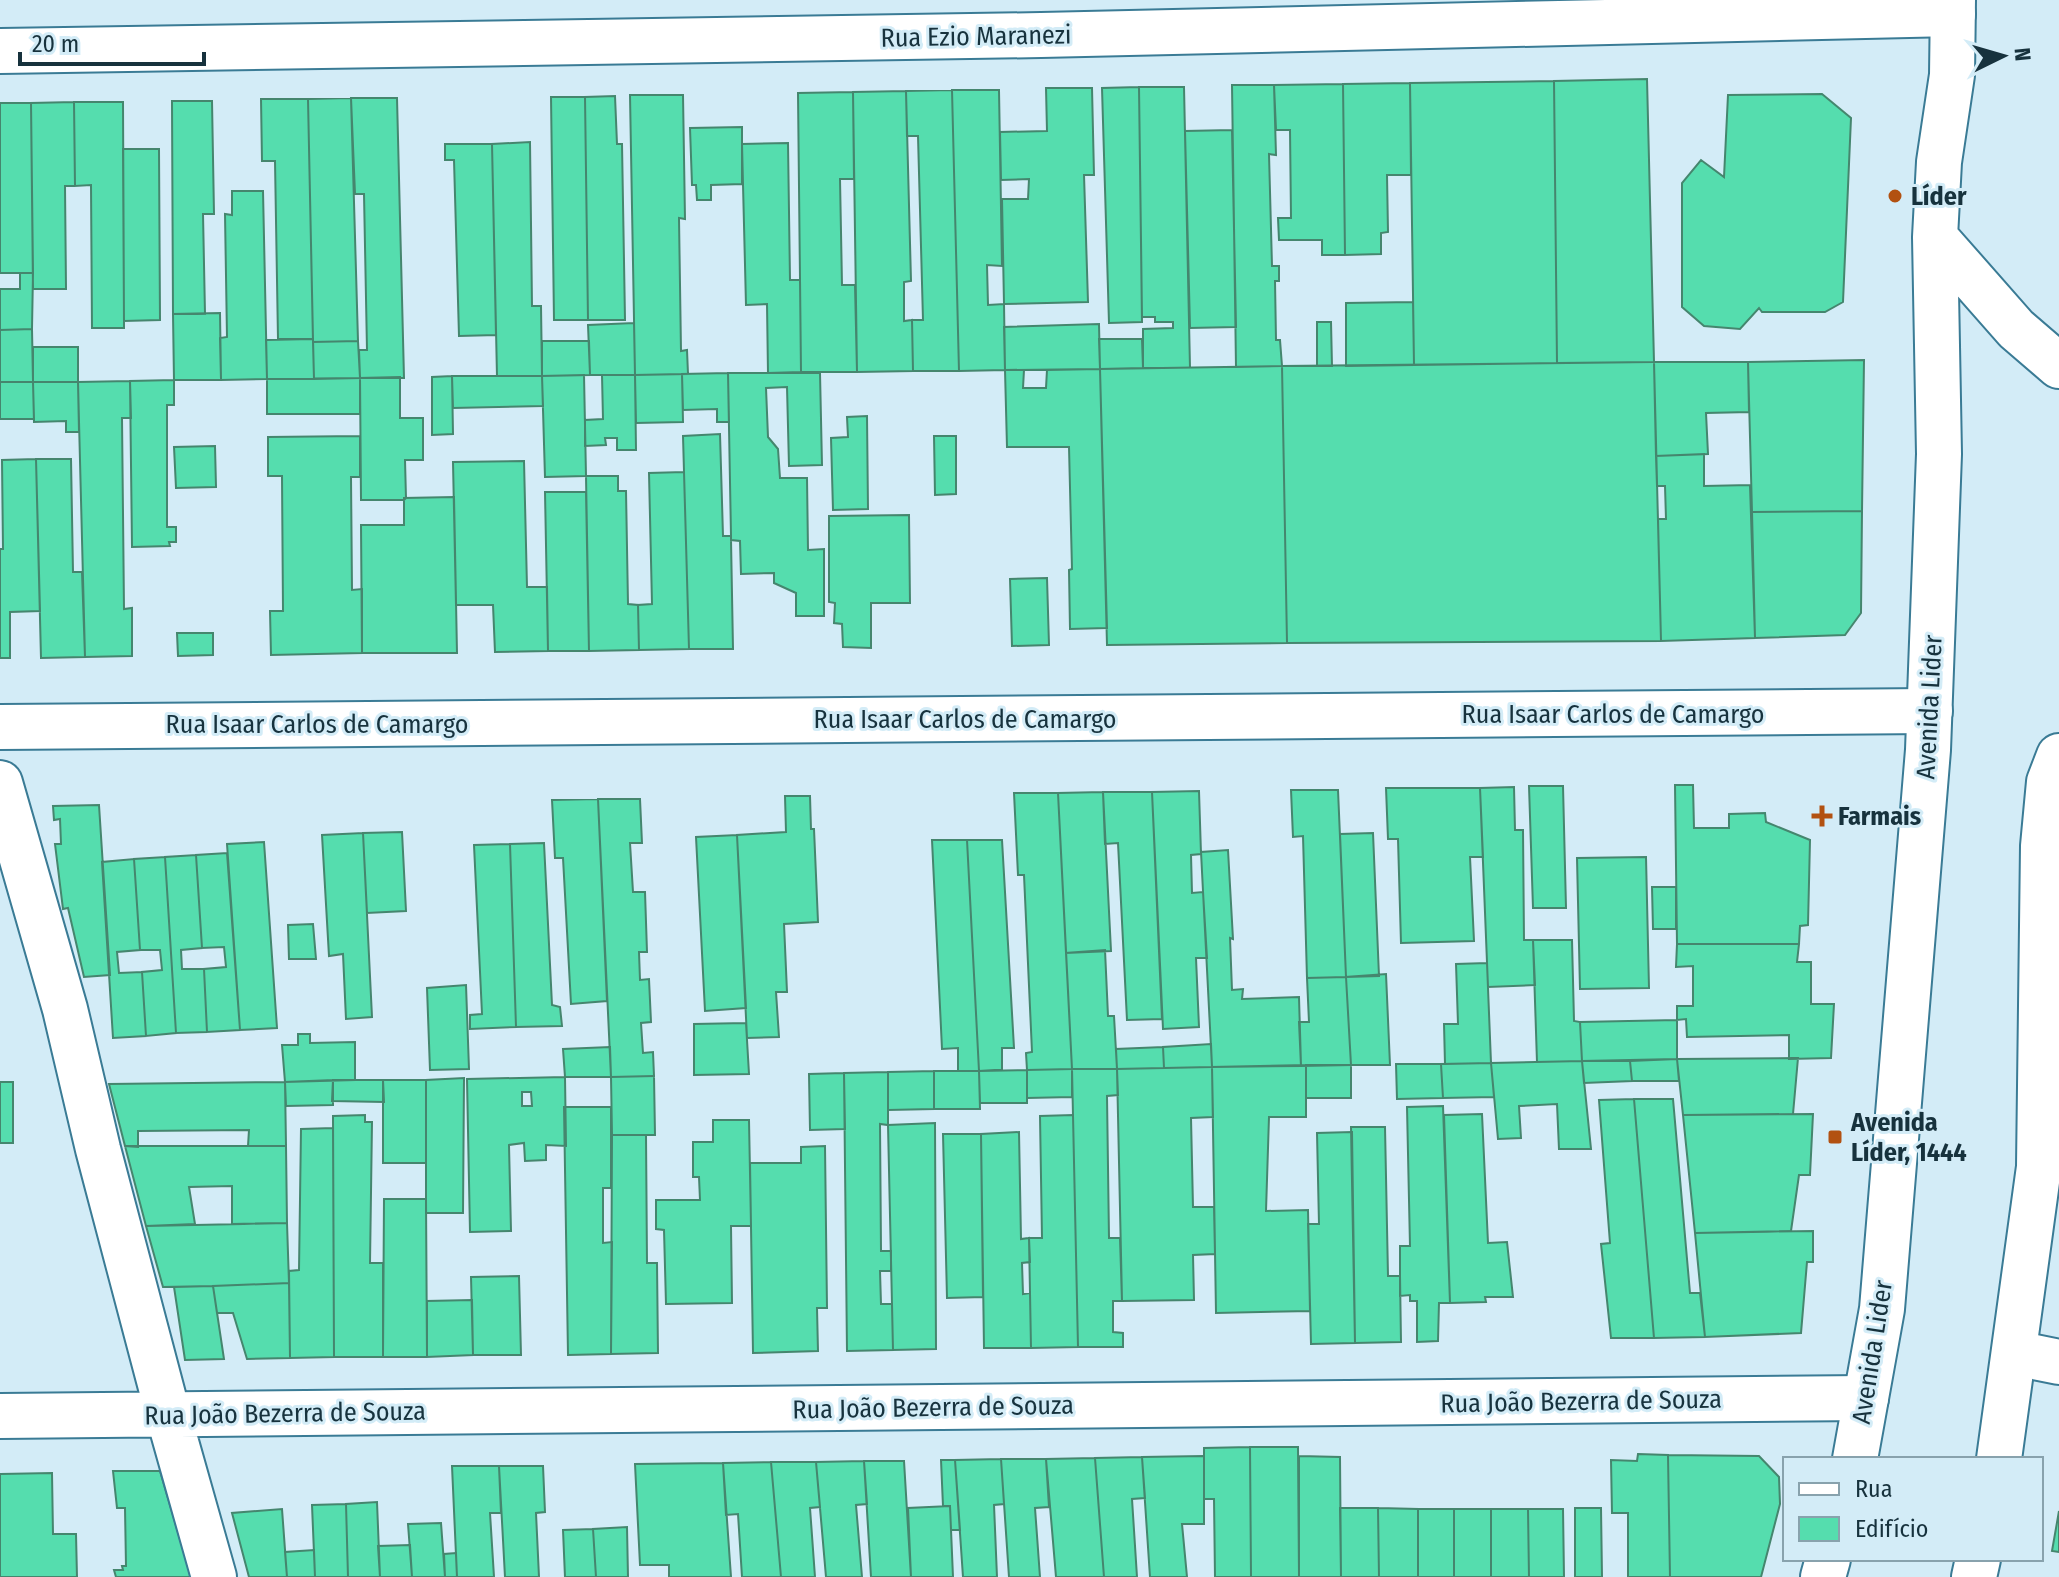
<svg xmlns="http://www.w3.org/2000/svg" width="2059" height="1577" font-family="'Fira Sans Condensed',sans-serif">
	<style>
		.building { fill: #55ddae; stroke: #45866e; stroke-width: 2; fill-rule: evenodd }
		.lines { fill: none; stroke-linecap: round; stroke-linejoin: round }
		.minor-casing { stroke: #3a7b95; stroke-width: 48 }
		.major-casing { stroke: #3a7b95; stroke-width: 48 }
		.minor { stroke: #fff; stroke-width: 44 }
		.major { stroke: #fff; stroke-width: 44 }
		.poi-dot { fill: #b25111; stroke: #d3ecf7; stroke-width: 3 }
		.labels { text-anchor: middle; stroke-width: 6; stroke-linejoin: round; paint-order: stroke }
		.street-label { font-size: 26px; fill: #17323d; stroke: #d3ecf7 }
		.poi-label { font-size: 26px; font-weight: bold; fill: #17323d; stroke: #d3ecf7; text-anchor: start }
	</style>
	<rect width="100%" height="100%" fill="#d3ecf7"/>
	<path class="building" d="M1647,79L1654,362L1557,363L1554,81Z
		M1554,81L1557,363L1414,365L1410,83Z
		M1410,83L1411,175H1387L1388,232L1381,233V254L1345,255L1343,84Z
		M1343,84L1345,255H1322V240H1279L1278,218H1291L1290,130H1276L1274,85Z
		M1232,85H1274L1276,155L1269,154L1272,266H1279V281H1275L1276,340H1280L1282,366L1236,367Z
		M1139,87H1184L1190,368H1143V329L1173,328V322H1155V317H1142Z
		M1139,87L1142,322L1109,323L1102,88Z
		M1046,88H1092L1094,175H1084L1088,302L1004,304L1002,199H1028L1029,179L1001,180L1000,132L1047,131Z
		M952,90H999L1002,266L987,265L988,305L1004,304L1005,370L959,371Z
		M952,90L959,371H913L912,320H923L918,136H907L906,91Z
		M906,91L911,281L904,282V321L912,320L913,371L857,372L853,92Z
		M853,92L854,179H840L842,285H855L857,372H801L798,93Z
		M1822,94L1851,118L1843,302L1825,312H1762L1759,308L1740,329L1704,326L1682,307V183L1701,160L1724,177L1728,95Z
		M630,95H683L685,219L679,218L681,351L687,350L688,374L635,375Z
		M615,96L617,144H622L625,320H588L585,97Z
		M551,97H585L588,320H554Z
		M351,98H397L404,378H360L359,350H367L364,194H355Z
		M351,98L358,341L313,342L308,99Z
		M261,99H308L313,339H278L275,161H262Z
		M172,101H212L214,214H203L205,314H173Z
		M74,102H123L124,328H92L91,185L75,186Z
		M74,102L75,186H65L66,289H33L31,103Z
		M0,103H31L33,273H0Z
		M742,127V184L711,185V200H697L696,185H692L690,128Z
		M1232,130L1236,327L1190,328L1185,131Z
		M530,142L532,306H541L542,376H497L492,144Z
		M788,143L790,280H800L801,372L768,373L767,304L746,305L742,144Z
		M445,144H492L496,335L459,336L454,160H445Z
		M123,149H159L160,320L124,321Z
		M232,191H263L267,379L221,380L220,338L227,337L225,214L232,215Z
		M20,273H33L32,329L0,330V289H20Z
		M1413,302L1414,365L1346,366V303Z
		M220,313L221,380H174L173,314Z
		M1317,322H1331L1332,366H1317Z
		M634,323L635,375H590L588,325Z
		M1099,324L1100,369L1005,370L1004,327Z
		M32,329L33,382H0V330Z
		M313,339L314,379H267L266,340Z
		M1099,339H1142L1143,368L1100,369Z
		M358,341L360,378L314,379L313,342Z
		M542,341H589L590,375L542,376Z
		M33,347H78V382H33Z
		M1864,360L1862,511L1752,512L1748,362Z
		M1654,362H1748L1749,412L1706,413L1708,454L1656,456Z
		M1654,362L1661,641L1287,643L1282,366Z
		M1282,366L1287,643L1107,645L1100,369Z
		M1100,369L1107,628L1070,629L1069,570L1072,569L1069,447H1007L1005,370H1024L1023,388H1046L1047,370Z
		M728,373L729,422H717V409L683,410L682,374Z
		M728,373H820L822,465L789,466L787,387L766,388L768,437L778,449L780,478H807L808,550L824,549V616H796V593L774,583V573L741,574L740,541L731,540V536Z
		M682,374L683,422L636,423L635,375Z
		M584,375L586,476L545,477L542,376Z
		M602,375H635L636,450H617V438H605L606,445L585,446V420L603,419Z
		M452,376H542L543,406L453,408Z
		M452,376L453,434L432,435V377Z
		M400,377V418H423V460H405L406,498L404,500H361L360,378Z
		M360,378V414H267V379Z
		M174,380V405H167V527H176V542H169L170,546L132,547L130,381Z
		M130,381L131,418H122L124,609L132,608V656L85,657L78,382Z
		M0,382H33L34,419H0Z
		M33,382H78L79,432H66V421L34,422Z
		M867,416L868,509L833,510L831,438L848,437L847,417Z
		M720,434L723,536H731V540L733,649H689L683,436Z
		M360,436V477H351L352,590L362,589V653L271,655L270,611H283L282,476H268V437Z
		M934,436H956V494L935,495Z
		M215,446L216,487L176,488L174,447Z
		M1704,454V486L1750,485L1755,638L1661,641L1658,519H1666L1665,486H1657L1656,456Z
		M36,459L40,611L10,612V658H0V549H3L2,460Z
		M36,459H71L73,572H82L85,657L41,658Z
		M524,461L527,587H547L548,651L495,652L493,605H456L453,462Z
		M684,472L689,649L639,650L638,605L652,604L649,473Z
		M586,476H618V491H626L628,604L638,605L639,650L589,651Z
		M545,492H586L589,651H548Z
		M454,497L457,653H362L361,525H404V498Z
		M1862,511L1861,613L1845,635L1755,638L1752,512Z
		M909,515L910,603H871V648L843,647L842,624L834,623L835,603L829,602V516Z
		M1047,578L1049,645L1012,646L1010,579Z
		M177,633H213V655L178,656Z
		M1675,785H1693L1694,828H1729V814L1765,813L1766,822L1810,840L1808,925L1800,926L1799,944H1677Z
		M1529,786H1563L1566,908H1533Z
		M1514,787L1515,830H1523L1524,940H1533L1535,985L1488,987L1480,788Z
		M1386,788H1480L1483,857H1470L1474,941L1401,943L1398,839H1388Z
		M1291,790H1338L1346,977L1307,978L1303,836L1293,837Z
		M1199,791L1201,854L1191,855L1192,893L1203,892L1207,958H1196L1199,1027L1163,1029L1152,792Z
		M1103,792H1152L1162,1019L1127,1020L1118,843L1105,844Z
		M1103,792L1111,951L1066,953L1058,793Z
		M1014,793H1058L1072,1069L1027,1070L1026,1053L1032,1052L1024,875H1018Z
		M785,796H810L811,829H814L818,922L784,924L787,992H776L779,1037L747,1038L737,835L786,832Z
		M598,799L607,1001L571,1004L563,858H555L552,800Z
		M598,799H640L642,843H630L633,892H645L647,952H639L640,980L649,979L651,1022L641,1023L643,1053L653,1052L654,1076L611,1077Z
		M99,805L110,975L84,977L68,908L63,909L55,844H61L60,819L54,820L53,806Z
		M402,832L406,911L367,913L363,833Z
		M363,833L372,1017L346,1019L343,954L329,956L322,835Z
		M1373,833L1379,976L1346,977L1340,834Z
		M737,835L746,1008L705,1011L696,837Z
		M932,840H967L979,1071H958V1048L942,1049Z
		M967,840H1002L1014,1048H1002V1070L979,1071Z
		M264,842L277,1028L240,1030L227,844Z
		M544,843L552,1005L560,1007L562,1026L516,1027L510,844Z
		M510,844L516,1027L470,1029V1015L482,1014L474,845Z
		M1228,850L1233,939L1230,938L1232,990L1243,989L1242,999L1299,997L1301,1066L1212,1067L1201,852Z
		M227,853L240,1030L207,1032L204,969L226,967L224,947L202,948L196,855Z
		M196,855L202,948L181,950L182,969H204L207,1032L176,1033L165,857Z
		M165,857L176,1033L146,1036L142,972L162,970L160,950H140L134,859Z
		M1646,857L1649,988L1580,989L1577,858Z
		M134,859L140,950L117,952L119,973L142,972L146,1036L113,1038L102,862Z
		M1652,887H1676V929H1653Z
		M313,924L316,959H289L288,925Z
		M1533,940H1572L1574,1021L1580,1022L1582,1061L1537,1062Z
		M1677,944H1799L1797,962H1811V1004H1834L1831,1058L1789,1059V1035L1687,1037L1686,1019L1677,1020V1006H1693V966L1676,967Z
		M1105,950L1108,1016H1114L1117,1069H1072L1066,953Z
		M1487,963L1491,1063L1445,1064L1444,1024H1458L1456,964Z
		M1386,974L1390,1065H1351L1346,977Z
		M1346,977L1351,1065L1301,1066L1299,1022H1309L1307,978Z
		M466,985L469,1069L430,1070L427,988Z
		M1677,1020V1059L1582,1061L1580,1022Z
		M746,1023L749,1074L694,1075V1024Z
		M298,1034H310V1043L355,1042V1080L285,1082L282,1045H298Z
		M1211,1044L1212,1067L1164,1068L1163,1047Z
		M610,1047L611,1077H565L563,1049Z
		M1163,1047L1164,1068L1117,1069L1116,1049Z
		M1798,1058L1793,1114L1683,1115L1677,1059Z
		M1677,1059L1679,1081H1632L1630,1061Z
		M1582,1061L1591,1149H1559L1557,1104L1519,1106L1521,1138L1498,1139L1491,1063Z
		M1582,1061H1630L1632,1081L1584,1083Z
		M1491,1063L1494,1097L1443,1098L1441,1064Z
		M1396,1064H1441L1443,1098L1397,1099Z
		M1306,1065V1117H1269L1266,1211L1308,1210L1310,1311L1216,1313L1212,1067Z
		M1306,1065H1351V1098H1306Z
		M1212,1067L1213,1117L1191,1118L1193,1207H1214L1215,1254L1193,1255L1194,1300L1122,1301L1117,1069Z
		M1072,1069H1117L1118,1095L1107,1096L1109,1238H1120L1122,1301H1113V1332L1123,1333V1347H1078Z
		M1072,1069V1097L1027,1098V1070Z
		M1027,1070V1103H980L979,1071Z
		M934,1071H979L980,1109H934Z
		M934,1071V1109L888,1110V1072Z
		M888,1072V1125L880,1124L881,1251H891V1271H880L881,1304H892L893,1350L847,1351L844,1073Z
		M844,1073L845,1129L810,1130L809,1074Z
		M654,1076L655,1135H612L611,1077Z
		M565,1077L566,1146L546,1145V1160L525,1161L524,1143L509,1145L511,1231L470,1232L467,1079ZM522,1092H531L532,1106H522Z
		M464,1078L463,1213H426V1080Z
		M333,1080V1105L286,1106L285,1082Z
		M333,1080H383L384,1102L332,1101Z
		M383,1080H426V1163H383Z
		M0,1082H13V1143H0Z
		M285,1082L286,1146H248L249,1130L138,1131V1147L125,1146L109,1084Z
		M1634,1099L1654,1338H1611L1601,1244L1610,1243L1599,1100Z
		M1634,1099H1673L1690,1293H1700L1705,1337L1654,1338Z
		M1443,1106L1450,1303H1439L1438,1341L1417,1342V1301H1410V1295L1400,1296V1246H1410L1407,1107Z
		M564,1107H611V1188H603V1243L612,1242L611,1354L568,1355Z
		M1482,1114L1488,1243L1507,1242L1513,1297H1485L1486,1302L1450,1303L1444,1115Z
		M1813,1114L1810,1175H1799L1791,1231L1695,1233L1683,1115Z
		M365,1115V1122H372L370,1263H383V1357H334L333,1116Z
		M1073,1115L1078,1347L1031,1348L1029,1238H1042L1040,1116Z
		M713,1120H749L751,1226H731L732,1303L666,1304L664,1230L656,1229V1200H700L699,1177H693V1142H713Z
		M935,1123L936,1349L893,1350L888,1125Z
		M1351,1127H1385L1388,1276H1400L1401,1342L1355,1343Z
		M333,1128L334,1357L290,1358L289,1271L299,1270L301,1129Z
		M1019,1132L1021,1239L1029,1238L1030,1262L1022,1263L1023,1294L1030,1293L1031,1348H984L981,1134Z
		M1352,1132L1355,1343L1311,1344L1308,1224H1319L1317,1133Z
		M943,1134H981L983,1297L947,1298Z
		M612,1135H646L647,1263H657L658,1353L611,1354Z
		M125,1146H286L287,1223L232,1224V1186L189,1187L195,1224L146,1226Z
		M825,1146L827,1308H817L818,1351L753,1353L750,1163H801V1147Z
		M384,1199H426L427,1357H383Z
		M287,1223L289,1283L213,1286L163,1287L146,1226Z
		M1813,1231V1262H1807L1801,1333L1705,1337L1695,1233Z
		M519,1276L521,1355H473L471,1277Z
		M289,1283L290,1358L247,1359L233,1313H217L213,1286Z
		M213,1286L224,1359L185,1360L174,1287Z
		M472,1300L473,1355L427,1357V1301Z
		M1250,1447H1298L1299,1577H1251Z
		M1250,1447L1251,1577H1215L1214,1499H1204V1448Z
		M1638,1454L1668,1455L1670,1577H1628V1513H1612L1611,1460L1637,1461Z
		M1668,1455L1759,1456L1779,1477L1780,1504L1761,1577H1670Z
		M1204,1456V1524H1182L1187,1577H1150L1142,1457Z
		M1299,1456L1340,1457L1341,1577H1299Z
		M1142,1457L1145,1498L1132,1499L1137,1577H1104L1095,1458Z
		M1095,1458L1104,1577H1056L1046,1459Z
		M1001,1459H1046L1049,1507L1035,1508L1040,1577H1009Z
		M1001,1459L1004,1504L994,1505L997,1577H963L955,1460Z
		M941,1460H955L960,1530H951L950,1506H943Z
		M864,1461H904L911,1577H871Z
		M864,1461L867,1504L856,1505L862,1577H826L816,1462Z
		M771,1462H816L820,1507L810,1508L815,1577H781Z
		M771,1462L781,1577H742L738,1514L726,1515L723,1463Z
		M723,1463L731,1577H669V1565H640L635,1464Z
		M452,1466H499L501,1513H490L494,1577H457Z
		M499,1466H543L545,1512L536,1513L539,1577H505Z
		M113,1471H160L191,1577H116L114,1570H123L122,1566H126L125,1508H117Z
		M52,1473L53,1534H76L77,1577H0V1474Z
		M377,1502L380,1577H348L346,1504Z
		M346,1504L348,1577H315L312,1505Z
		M950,1506L953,1577H911L908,1508Z
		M1340,1508H1378L1379,1577H1341Z
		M1378,1508L1418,1509V1577H1379Z
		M1575,1508H1601L1602,1577H1575Z
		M282,1509L287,1577H249L232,1513Z
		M1418,1509H1454V1577H1418Z
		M1454,1509H1491V1577H1454Z
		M1491,1509H1528L1529,1577H1491Z
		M1528,1509H1563L1564,1577H1529Z
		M2059,1511V1552L2052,1551Z
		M441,1523L445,1577H412L408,1524Z
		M627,1527L628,1577H596L593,1529Z
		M593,1529L596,1577H565L563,1530Z
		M410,1545L412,1577H380L378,1546Z
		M314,1550L315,1577H287L285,1552Z
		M456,1553L457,1577H445L444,1554Z"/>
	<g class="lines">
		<g class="minor-casing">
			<path id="minor" d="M0,51L1041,35L1953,14
				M0,727L1930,711
				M0,783L65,1009L98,1149L168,1414L214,1577
				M2015,1353L2059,1362
				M0,1416L1866,1398"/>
		</g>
		<g class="major-casing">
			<path id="major" d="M1935,237L2016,329L2059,366
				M1855,1459L1882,1309L1928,750L1939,454L1935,237L1939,162L1952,75L1953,0
				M1999,1459L2039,1167L2043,846L2049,782L2059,756
				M1823,1577L1828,1559
				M1974,1577L1978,1559"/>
		</g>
		<use href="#minor" class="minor"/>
		<use href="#major" class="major"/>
	</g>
	<g class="poi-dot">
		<circle cx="1895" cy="196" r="8"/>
		<path d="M1818 804h8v8h8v8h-8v8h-8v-8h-8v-8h8z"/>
		<rect x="1827" y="1129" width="16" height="16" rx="4"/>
	</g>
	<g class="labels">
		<g class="street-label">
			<text transform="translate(976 36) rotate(-1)" y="9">Rua Ezio Maranezi</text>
			<text transform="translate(1929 707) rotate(-87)" y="9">Avenida Lider</text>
			<text x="1613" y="723">Rua Isaar Carlos de Camargo</text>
			<text x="965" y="728">Rua Isaar Carlos de Camargo</text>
			<text x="317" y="733">Rua Isaar Carlos de Camargo</text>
			<text transform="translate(1872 1352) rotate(-81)" y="9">Avenida Lider</text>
			<text transform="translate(1581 1401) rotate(-1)" y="9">Rua João Bezerra de Souza</text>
			<text transform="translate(933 1407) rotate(-1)" y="9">Rua João Bezerra de Souza</text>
			<text transform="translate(285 1413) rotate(-1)" y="9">Rua João Bezerra de Souza</text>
		</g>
		<g class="poi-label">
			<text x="1911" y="205">Líder</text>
			<text x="1838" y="825">Farmais</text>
			<text x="1851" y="1131">Avenida<tspan x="1851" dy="30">Líder, 1444</tspan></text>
		</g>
	</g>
	<rect x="1783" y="1457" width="260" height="104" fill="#d3ecf7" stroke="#88a2ad" stroke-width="2"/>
	<rect x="1799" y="1483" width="40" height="12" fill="#ffffff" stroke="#88a2ad" stroke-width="2"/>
	<text x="1855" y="1497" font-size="24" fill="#17323d">Rua</text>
	<rect x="1799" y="1517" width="40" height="24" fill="#55ddae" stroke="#88a2ad" stroke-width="2"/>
	<text x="1855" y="1537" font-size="24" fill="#17323d">Edifício</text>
	<g transform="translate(2003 56) rotate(85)" stroke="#d3ecf7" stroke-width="6" paint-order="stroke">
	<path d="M0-6L14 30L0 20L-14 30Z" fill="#17323d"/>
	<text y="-12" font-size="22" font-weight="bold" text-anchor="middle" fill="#17323d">N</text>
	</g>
	<path d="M20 52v12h184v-12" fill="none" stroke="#17323d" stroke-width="4"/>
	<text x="32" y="52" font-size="24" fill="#17323d" stroke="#d3ecf7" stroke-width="6" paint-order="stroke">20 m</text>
</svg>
